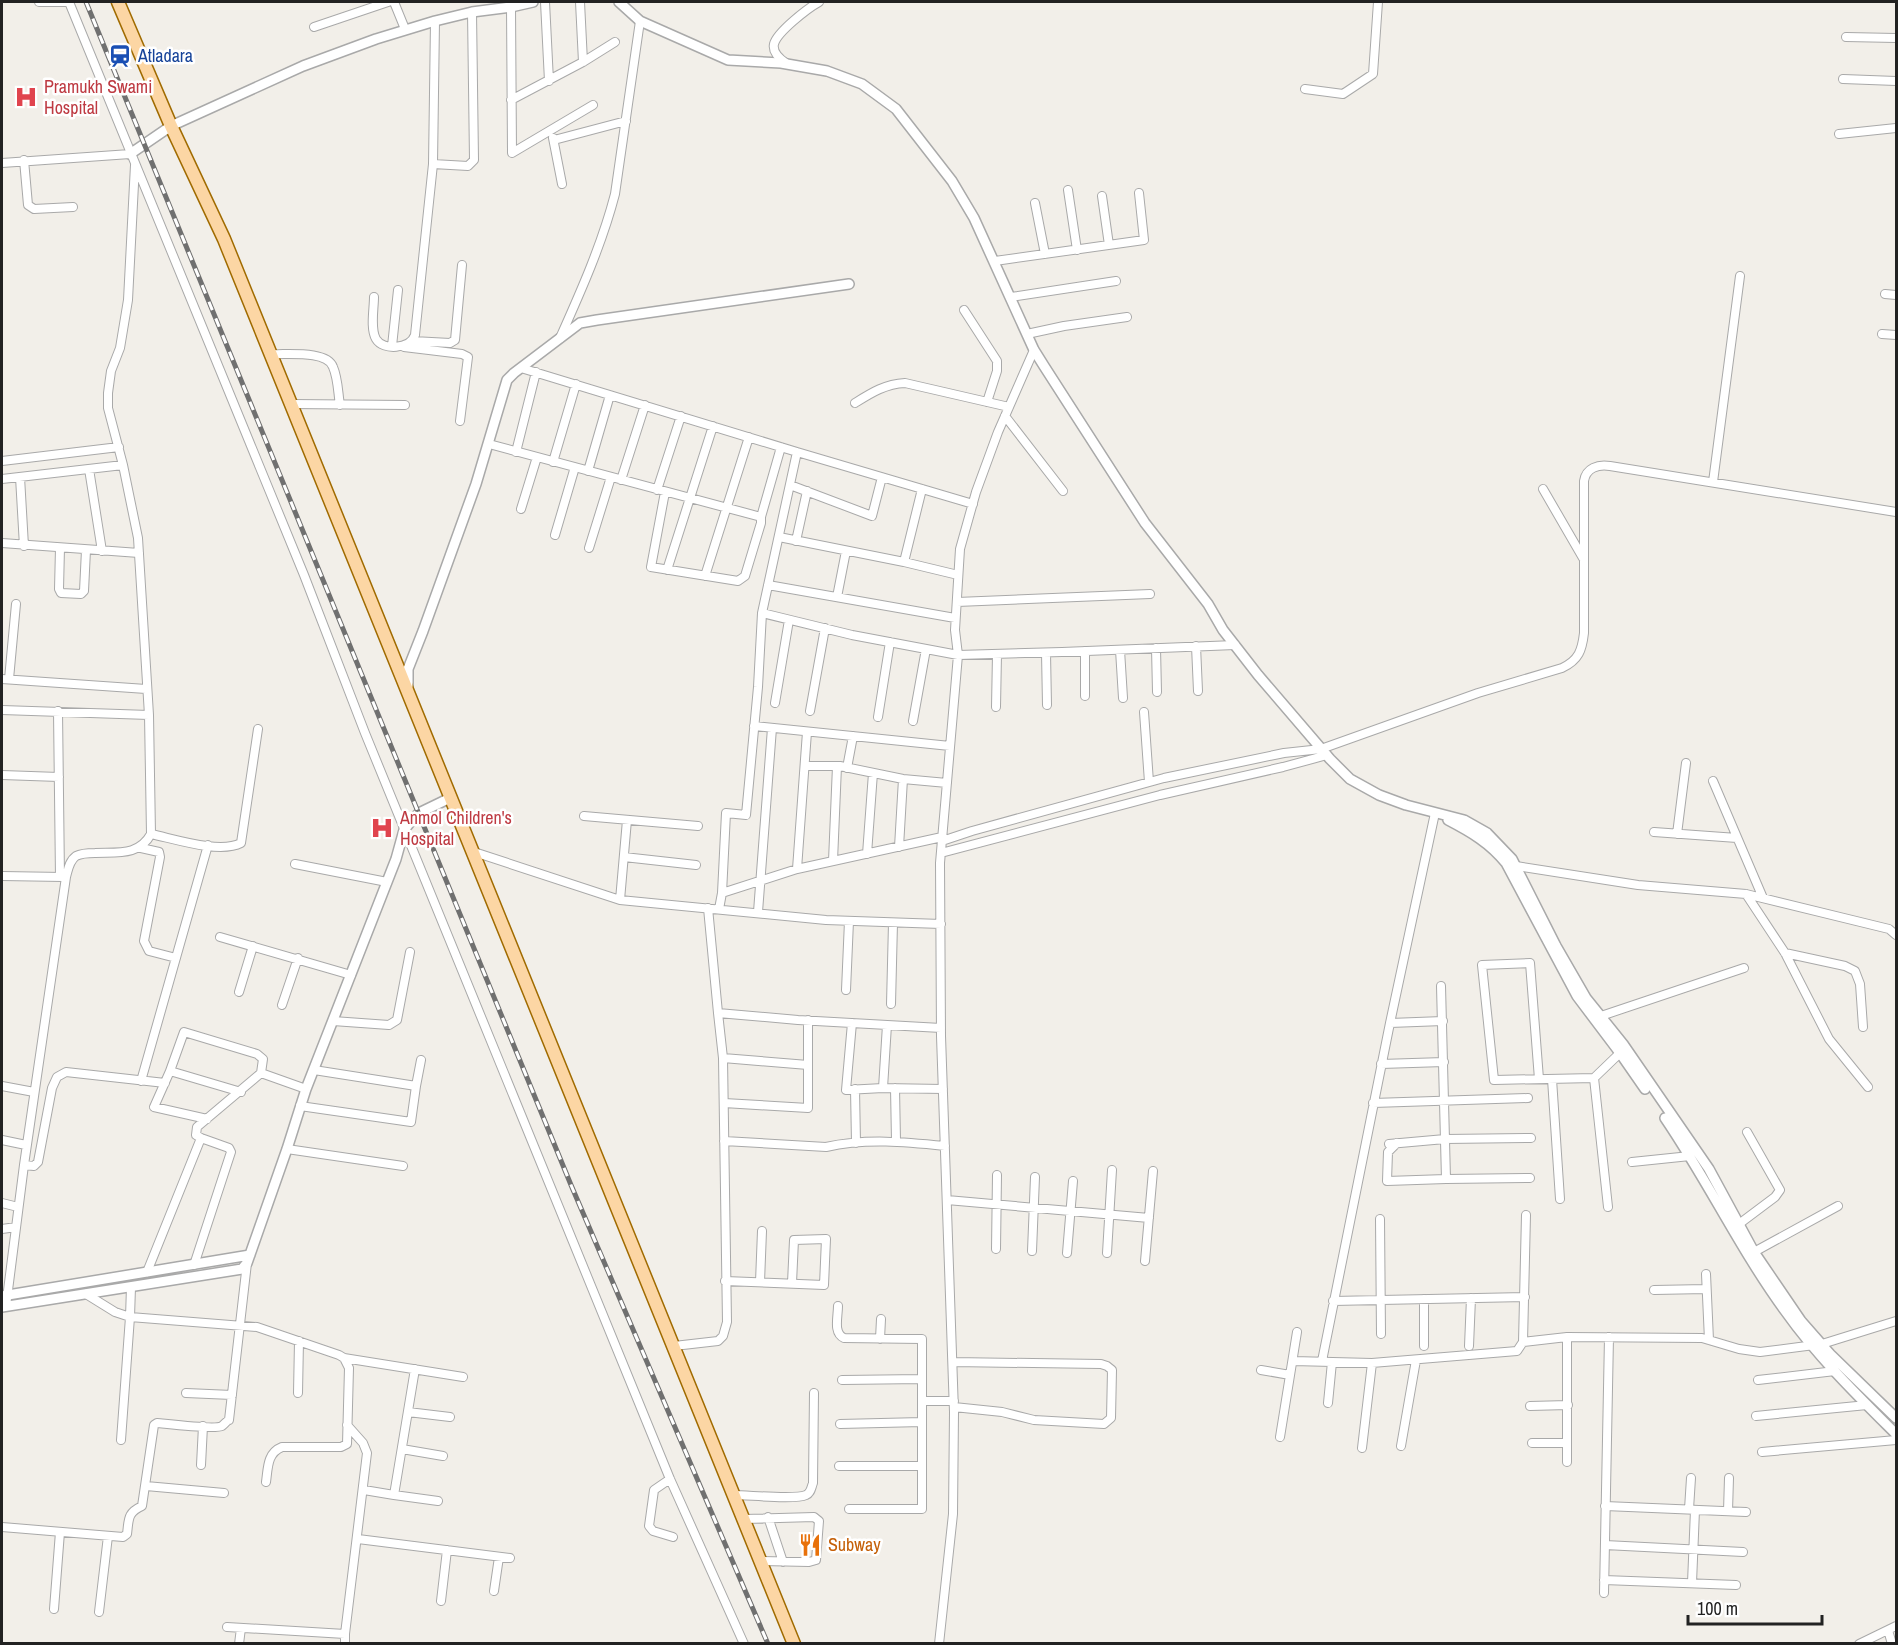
<svg xmlns="http://www.w3.org/2000/svg" width="1898" height="1645" font-family="'Archivo Narrow',sans-serif">
	<style>
		.lines { fill: none; stroke-linecap: round; stroke-linejoin: round }
		.minor-casing { stroke: #a9a9a9; stroke-width: 10 }
		.tertiary-casing { stroke: #a9a9a9; stroke-width: 12 }
		.primary-casing { stroke: #a06b00; stroke-width: 15 }
		.minor { stroke: #fff; stroke-width: 8 }
		.tertiary { stroke: #fff; stroke-width: 9 }
		.primary { stroke: #fcd6a4; stroke-width: 12 }
		.rail-casing { stroke: #707070; stroke-width: 5 }
		.rail { stroke: #fff; stroke-width: 3; stroke-dasharray: 9; stroke-linecap: butt }
		.labels { text-anchor: middle; stroke-width: 5; stroke-linejoin: round; paint-order: stroke }
		.transit-label { font-size: 18px; fill: #164399; stroke: #fff; text-anchor: start }
		.health-label { font-size: 18px; fill: #be3a42; stroke: #fff; text-anchor: start }
		.food-label { font-size: 18px; fill: #c56008; stroke: #fff; text-anchor: start }
	</style>
	<rect width="100%" height="100%" fill="#f2efe9"/>
	<g class="lines">
		<g class="minor-casing">
			<path id="minor" d="M39,2H69
				M69,2L304,575L365,733L670,1479L744,1644
				M394,2L405,29
				M545,2L549,81
				M580,2L583,62
				M511,7L512,153L593,105
				M314,27L388,2
				M1846,37L1896,38
				M786,63C780,59 772,53 774,44C777,32 808,8 819,2
				M1843,79L1896,81
				M1305,89L1343,94L1373,74L1378,2
				M511,100L583,62L615,42
				M1839,134L1896,128
				M553,138L562,184
				M554,140L626,121
				M24,160L28,205L34,209L73,207
				M2,163L130,154
				M433,164L468,166L474,160L472,12
				M1068,190L1077,250
				M1102,196L1109,245
				M1035,203L1045,254
				M995,261L1144,240L1139,193
				M1885,294L1896,295
				M374,297C374,309 370,329 376,339C383,351 410,349 415,335L433,164L435,21
				M1011,297L1116,281
				M964,310L997,361V371L987,402
				M1027,334L1064,326L1127,317
				M1882,334L1896,335
				M560,338C581,291 602,244 615,194L640,21
				M413,341L450,343L455,340L462,265
				M392,346L398,290
				M404,347L462,354L468,357L460,421
				M271,354C286,355 327,350 333,367C338,378 338,393 340,405
				M521,368L797,452
				M855,403C871,393 885,384 905,383L1009,407
				M291,404L405,405
				M1005,416L1063,491
				M489,444L761,517V523L745,576L738,581L651,567L665,492
				M516,452L536,372
				M2,461L119,447
				M553,462L576,384
				M89,469L102,551
				M588,471L610,395
				M20,477L24,546
				M2,479L123,465
				M621,480L645,405
				M1713,482L1740,276
				M790,485L872,516L882,477
				M922,489L904,562L958,575
				M1543,489L1583,558
				M657,490L681,416
				M521,509L537,457
				M761,517L781,447
				M555,535L575,467
				M779,537L904,562
				M796,541L807,491
				M2,543L139,553
				M60,548L59,589L61,593L81,594L84,591L86,550
				M589,548L611,477
				M667,570L713,426
				M705,576L749,437
				M768,585L955,618
				M837,597L846,551
				M957,602L1150,594
				M762,613L797,452L973,504
				M1196,646L1198,691
				M1156,648L1157,692
				M1120,650L1123,698
				M1046,653L1047,705
				M2,679L146,689
				M9,679L16,604
				M1085,696V651
				M775,703L789,620
				M996,707L997,654
				M2,710L149,715
				M58,711L60,877
				M810,711L825,628
				M1144,712L1149,782
				M878,717L890,642
				M913,721L926,649
				M754,726L950,746
				M805,766H840L903,779L947,783
				M847,768L853,736
				M2,775L59,777
				M1713,781L1763,898
				M584,816L698,826
				M1654,832L1737,838
				M151,834C175,839 220,854 241,843L258,729
				M1677,834L1686,763
				M942,841L972,831L1164,778L1284,753L1321,749L1478,693L1562,668C1579,660 1582,650 1584,633V481C1586,468 1598,464 1610,466L1896,512
				M899,847L903,779
				M141,848L159,852L160,857L144,941L149,951L176,958
				M471,851L620,900L826,920L941,924
				M941,853L1160,795L1283,767L1327,755
				M867,854L873,773
				M624,857L696,865
				M833,861L837,766
				M295,864L387,882
				M1513,868L1516,866L1638,885L1746,894L1889,929L1896,935
				M797,869L807,732
				M2,876L63,877
				M722,893L797,869L942,837
				M1746,894L1785,953L1829,1039L1868,1087
				M620,900L627,820
				M708,908L718,1013
				M719,909L722,893L726,813L746,815L758,687L762,613L852,635L958,655L1062,652L1235,645
				M758,912L772,728
				M220,937L351,975
				M1785,953L1845,966L1855,971L1860,984L1863,1027
				M1441,986L1446,1179L1530,1178
				M846,990L849,921
				M239,992L253,946
				M891,1004L893,923
				M282,1005L298,958
				M1601,1016L1744,968
				M333,1021L389,1025L397,1020L410,952
				M852,1023L846,1090L883,1088
				M1390,1023L1443,1021
				M887,1025L883,1088L943,1089
				M723,1058L808,1065
				M1381,1064L1444,1062
				M170,1071L154,1107L207,1119
				M1594,1078L1608,1207
				M1539,1079L1530,963L1482,965L1494,1080L1594,1078L1620,1053
				M1552,1079L1560,1199
				M141,1081L208,845
				M2,1086L34,1092
				M416,1086L421,1060
				M895,1088L896,1141
				M855,1089L856,1143
				M241,1092L170,1071L184,1032L257,1054L263,1059L261,1073
				M724,1103L808,1108V1020
				M1373,1103L1528,1098
				M300,1106L411,1122L416,1086L314,1070
				M2,1140L26,1145
				M724,1141L826,1147C866,1138 906,1142 945,1146
				M1397,1143L1388,1152L1387,1181L1446,1179
				M1389,1144L1445,1139L1531,1138
				M287,1149L403,1166
				M1632,1162L1690,1156
				M24,1165L34,1166L38,1162L52,1088L57,1077L66,1072L165,1083
				M947,1200L1149,1218
				M2,1203L18,1207
				M1380,1219L1381,1334
				M1739,1224L1775,1197L1780,1190L1747,1132
				M2,1229L16,1227
				M996,1249L997,1175
				M1032,1251L1035,1177
				M1754,1252L1838,1206
				M1067,1253L1073,1181
				M1107,1253L1112,1170
				M1145,1261L1153,1171
				M194,1265L231,1152L229,1148L201,1138L196,1135L197,1127L261,1073L306,1089
				M147,1272L201,1138
				M1706,1274L1709,1340
				M725,1281L824,1285L826,1239L794,1240L792,1283
				M760,1282L762,1231
				M1654,1290L1706,1289
				M86,1294L115,1312L130,1317L257,1327L339,1355L344,1358L463,1377
				M1333,1301L1525,1297
				M6,1306L24,1165L66,877C68,870 69,861 76,856C82,853 89,853 95,853C118,852 139,856 151,834L149,715L138,538L123,465L108,408V393L111,371L120,348L128,300L135,165
				M838,1306C838,1317 833,1333 844,1338L922,1339V1379
				M1567,1337V1462
				M880,1339L881,1319
				M1523,1342L1567,1337L1702,1338L1739,1349L1760,1352L1822,1344L1896,1321
				M674,1346L718,1341L723,1336L727,1322L723,1058L718,1013L798,1020L941,1028
				M1424,1346V1299
				M1469,1346L1471,1298
				M1293,1361L1372,1363L1517,1351L1523,1342L1526,1215
				M1322,1361L1390,1023L1435,813
				M953,1362L1101,1364L1107,1366L1112,1370L1111,1418L1104,1424L1034,1420L1002,1412L954,1407
				M1261,1370L1290,1375
				M842,1380L922,1379V1509H849
				M1758,1380L1835,1371
				M186,1393L232,1395
				M298,1393L299,1341
				M922,1401H954
				M1328,1403L1332,1362
				M1530,1406L1568,1405
				M408,1412L450,1417
				M1756,1416L1867,1405
				M840,1424L922,1422
				M1280,1437L1297,1332
				M121,1440L130,1317L131,1287
				M1532,1443H1567
				M1401,1446L1416,1360
				M1362,1448L1372,1363
				M402,1449L443,1456
				M1762,1452L1896,1440
				M201,1465L203,1426
				M839,1466H922
				M670,1479L654,1490L649,1526L653,1531L673,1537
				M266,1482C268,1468 267,1453 282,1447H341L347,1444L349,1368L344,1358
				M146,1486L224,1493
				M364,1490L394,1495L415,1369
				M394,1495L438,1501
				M734,1495C749,1495 795,1500 806,1495C811,1493 811,1488 813,1483L814,1393
				M1605,1506L1746,1512
				M1689,1509L1691,1478
				M1728,1511L1729,1478
				M768,1517L783,1562
				M744,1519L814,1517L819,1521L816,1560L809,1562L761,1561
				M2,1527L123,1537L127,1534C129,1519 127,1513 142,1506L154,1425L157,1423C168,1424 215,1430 222,1426C222,1426 228,1420 229,1420L247,1263
				M358,1539L510,1558
				M1605,1545L1743,1552
				M1604,1580L1736,1585
				M1692,1583L1695,1510
				M494,1591L499,1557
				M1604,1593L1609,1337
				M441,1601L447,1550
				M54,1609L60,1532
				M99,1612L108,1536
				M227,1627L345,1634L367,1453L363,1443L347,1425
				M1888,1630L1892,1644
				M239,1644L241,1628
				M345,1644V1634
				M939,1644L953,1514L954,1412L941,1036L940,863L958,655L955,630L960,549L976,492L998,432L1034,350
				M1859,1644L1896,1626"/>
		</g>
		<g class="tertiary-casing">
			<path id="tertiary" d="M619,2L640,21L728,60L781,63L827,71L862,84L896,109L952,181L974,218L1034,350L1044,366L1145,523L1208,604L1223,630L1258,675L1330,759L1350,779L1379,795L1406,805L1464,820L1487,833L1512,859L1556,946L1586,998L1623,1044L1709,1169L1754,1252L1801,1321L1830,1354L1896,1418
				M130,154L171,126L303,66L376,39L435,21L472,12L511,7L533,2
				M408,686V669L423,631L476,484L507,380L514,373L580,323L597,320L849,284
				M1448,820C1471,832 1490,843 1506,863L1577,996L1620,1053L1645,1089
				M1665,1118C1708,1181 1741,1251 1786,1312C1818,1357 1858,1396 1896,1434
				M2,1296L250,1255
				M2,1307L242,1269L247,1263L287,1149L306,1089L396,859L404,830L412,820L419,813L450,798"/>
		</g>
		<g class="primary-casing">
			<path id="primary" d="M118,2L171,126L224,239L794,1644"/>
		</g>
		<use href="#minor" class="minor"/>
		<use href="#tertiary" class="tertiary"/>
		<use href="#primary" class="primary"/>
		<g class="rail-casing">
			<path id="rail" d="M86,2L571,1185L768,1644"/>
		</g>
		<use href="#rail" class="rail"/>
	</g>
	<defs>
		<g id="station-bare" transform="scale(1.8)"><path d="M-3-6H3Q5-6 5-4V2Q5 4 3 4L4.5 6H3L1.5 4h-3L-3 6H-4.5L-3 4Q-5 4-5 2V-4Q-5-6-3-6ZM-3.5-4v3h7v-3ZM-3.5 1v1.5H-2V1ZM2 1v1.5H3.5V1Z" fill="#1a4fb4" stroke="#fff" stroke-width="2.5" paint-order="stroke"/></g>
		<g id="hospital-bare" transform="scale(1.8)"><path d="M-5-5h3v3.5h4V-5h3V5h-3V1.5h-4V5h-3Z" fill="#e0444e" stroke="#fff" stroke-width="2.5" paint-order="stroke"/></g>
		<g id="restaurant-bare" transform="scale(1.8)"><path d="M-5-6h1v4h1v-4h1v4h1v-4h1v5L-1.5 .5V6h-2V.5L-5-1ZM5-6V6H3V1.5H1.5Q1.5-4 5-6Z" fill="#e8710a" stroke="#fff" stroke-width="2.5" paint-order="stroke"/></g>
	</defs>
	<g fill-rule="evenodd">
		<use href="#station-bare" x="120" y="56"/>
		<use href="#hospital-bare" x="26" y="97"/>
		<use href="#hospital-bare" x="382" y="828"/>
		<use href="#restaurant-bare" x="810" y="1545"/>
	</g>
	<g class="labels">
		<g class="transit-label">
			<text x="138" y="62">Atladara</text>
		</g>
		<g class="health-label">
			<text x="44" y="93">Pramukh Swami<tspan x="44" dy="21">Hospital</tspan></text>
			<text x="400" y="824">Anmol Children's<tspan x="400" dy="21">Hospital</tspan></text>
		</g>
		<g class="food-label">
			<text x="828" y="1551">Subway</text>
		</g>
	</g>
	<rect width="1898" height="1645" fill="none" stroke="#222222" stroke-width="6"/>
	<path d="M1688 1615v9h134v-9" fill="none" stroke="#222222" stroke-width="3"/>
	<text x="1697" y="1615" font-size="18" fill="#222222" stroke="#ffffff" stroke-width="4.5" paint-order="stroke">100 m</text>
</svg>
